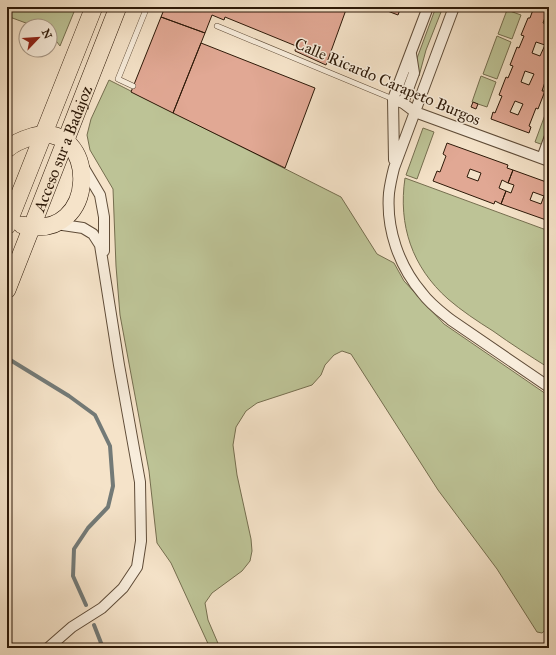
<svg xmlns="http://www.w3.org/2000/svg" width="556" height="655" font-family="'IM FELL Great Primer',serif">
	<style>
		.green { fill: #bdc396; stroke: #756e4f }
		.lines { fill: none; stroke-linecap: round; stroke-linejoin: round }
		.stream { stroke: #737a77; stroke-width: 4 }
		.building { fill: #e1a894; stroke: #2d1908; fill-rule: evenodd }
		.service-casing { stroke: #5f4c38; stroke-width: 6 }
		.pedestrian-casing { stroke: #5f4c38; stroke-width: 10 }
		.minor-casing { stroke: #5f4c38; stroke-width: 12 }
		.trunk-casing { stroke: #2d1908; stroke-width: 18 }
		.service { stroke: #f8eddc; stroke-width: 5 }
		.pedestrian { stroke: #f8eddc; stroke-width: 8 }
		.minor { stroke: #f8eddc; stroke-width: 10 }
		.trunk { stroke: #f5e3c9; stroke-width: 17 }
		.labels { text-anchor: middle; stroke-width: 3; stroke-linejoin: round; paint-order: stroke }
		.street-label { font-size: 16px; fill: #2d1908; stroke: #f8eddc }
	</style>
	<rect width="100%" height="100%" fill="#f5e3c9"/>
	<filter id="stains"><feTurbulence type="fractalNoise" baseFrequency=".005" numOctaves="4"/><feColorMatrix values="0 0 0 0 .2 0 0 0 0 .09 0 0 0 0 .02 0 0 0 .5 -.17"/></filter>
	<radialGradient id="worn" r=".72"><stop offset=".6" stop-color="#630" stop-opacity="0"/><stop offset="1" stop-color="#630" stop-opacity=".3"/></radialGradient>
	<path class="green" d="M7,7H76L60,46L50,33V26H34L7,16Z
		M436,7H443L426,50L419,76H418L416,61Z
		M507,10L521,15L512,39L498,34Z
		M497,36L511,42L497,79L483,74Z
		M481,76L496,82L487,107L472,102Z
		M109,80L341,197L377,254L394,263L404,281L444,324L549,396L548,628L542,633L537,632L497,569L438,490L351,354L342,351L334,355L325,365L321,375L312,385L257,403L246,411L236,427L233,445L237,475L251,539L252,551L250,561L242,571L212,593L205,603L208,620L220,648H210L171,563L157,543L149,471L120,315L116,266L113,189L90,150L87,135L91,119Z
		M549,104V147L535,142Z
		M423,128L434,132L417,179L406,175Z
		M405,178L549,231V368C530,356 511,344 493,331C477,321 462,311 448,299C412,267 398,225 405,178Z"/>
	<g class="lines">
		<path class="stream" d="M7,358L69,396L95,415L110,446L113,486L108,507L88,528L74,549L73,576L86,605
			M94,625L103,648"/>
	</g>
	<path class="building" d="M165,7H347L326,65L295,51L296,46L225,17L224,20L212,15L205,33L161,17Z
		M377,7H401L398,15Z
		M534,7H549V13L547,12L543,23L549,25V80L546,79L542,91H545L538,109L536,108L529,126L531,127L529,133L491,119L493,112L495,113L502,96L499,95L506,77L508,78L513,66L510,65L517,47L519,48L524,36L521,35L528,18H530ZM536,42L545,45L540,56L532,53ZM525,71L534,74L529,85L521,82ZM515,101L523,104L518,115L510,112Z
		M161,17L205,33L173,113L131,92Z
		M201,43L315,88L285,168L173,113Z
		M473,102L478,104L476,109L471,107Z
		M447,143L508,165L507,168L513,170L508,183L502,180L499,188L506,191L501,204L495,201L494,204L433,181L437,171L440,172L446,156L443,154ZM470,169L481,173L478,181L467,177Z
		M513,170L549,183V221L501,204L506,191L511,193L514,185L508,183ZM533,192L544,196L541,204L530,200Z"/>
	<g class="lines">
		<g class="service-casing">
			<path id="service" d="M217,26L393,99
				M133,86L118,79L147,7"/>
		</g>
		<g class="pedestrian-casing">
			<path id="pedestrian" d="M541,158L549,136"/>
		</g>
		<g class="minor-casing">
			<path id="minor" d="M454,7L394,168C392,176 390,185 389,193C386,229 399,266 422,293C430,304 441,312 451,320L549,387
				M393,99L403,103L415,112L549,161
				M403,103L414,73L411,54
				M394,160L393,99L428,7
				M84,168L100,195L104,217V251
				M48,648L72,627L102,608L123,588L137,567L141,541L140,482L119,365L100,245L93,234L83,228L56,224"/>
		</g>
		<g class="trunk-casing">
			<g id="trunk">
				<path d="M7,149C15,142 24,139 34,136C98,119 101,244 22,225"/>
				<path d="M7,226L94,7"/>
				<path id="s1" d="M7,290L118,7"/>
			</g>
		</g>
		<use href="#service" class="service"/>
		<use href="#pedestrian" class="pedestrian"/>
		<use href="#minor" class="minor"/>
		<use href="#trunk" class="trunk"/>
	</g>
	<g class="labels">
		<g class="street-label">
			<text transform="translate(388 81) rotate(23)" y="6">Calle Ricardo Carapeto Burgos</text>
			<text dy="6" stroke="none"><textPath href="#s1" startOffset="152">Acceso sur a Badajoz</textPath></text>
		</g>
	</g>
	<rect width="556" height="655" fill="none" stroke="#f5e3c9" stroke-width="24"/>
	<rect x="8" y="8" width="540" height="639" fill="none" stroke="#2d1908" stroke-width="2"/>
	<rect x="12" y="12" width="532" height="631" fill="none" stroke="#2d1908"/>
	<g transform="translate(38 38) rotate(65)"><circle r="19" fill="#f8eddc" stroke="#a79887"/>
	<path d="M0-3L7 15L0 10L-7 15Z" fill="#8f2418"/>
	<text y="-6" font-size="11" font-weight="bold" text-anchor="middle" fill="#2d1908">N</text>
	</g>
	<rect width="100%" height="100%" filter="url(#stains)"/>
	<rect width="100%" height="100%" fill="url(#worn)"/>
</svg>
